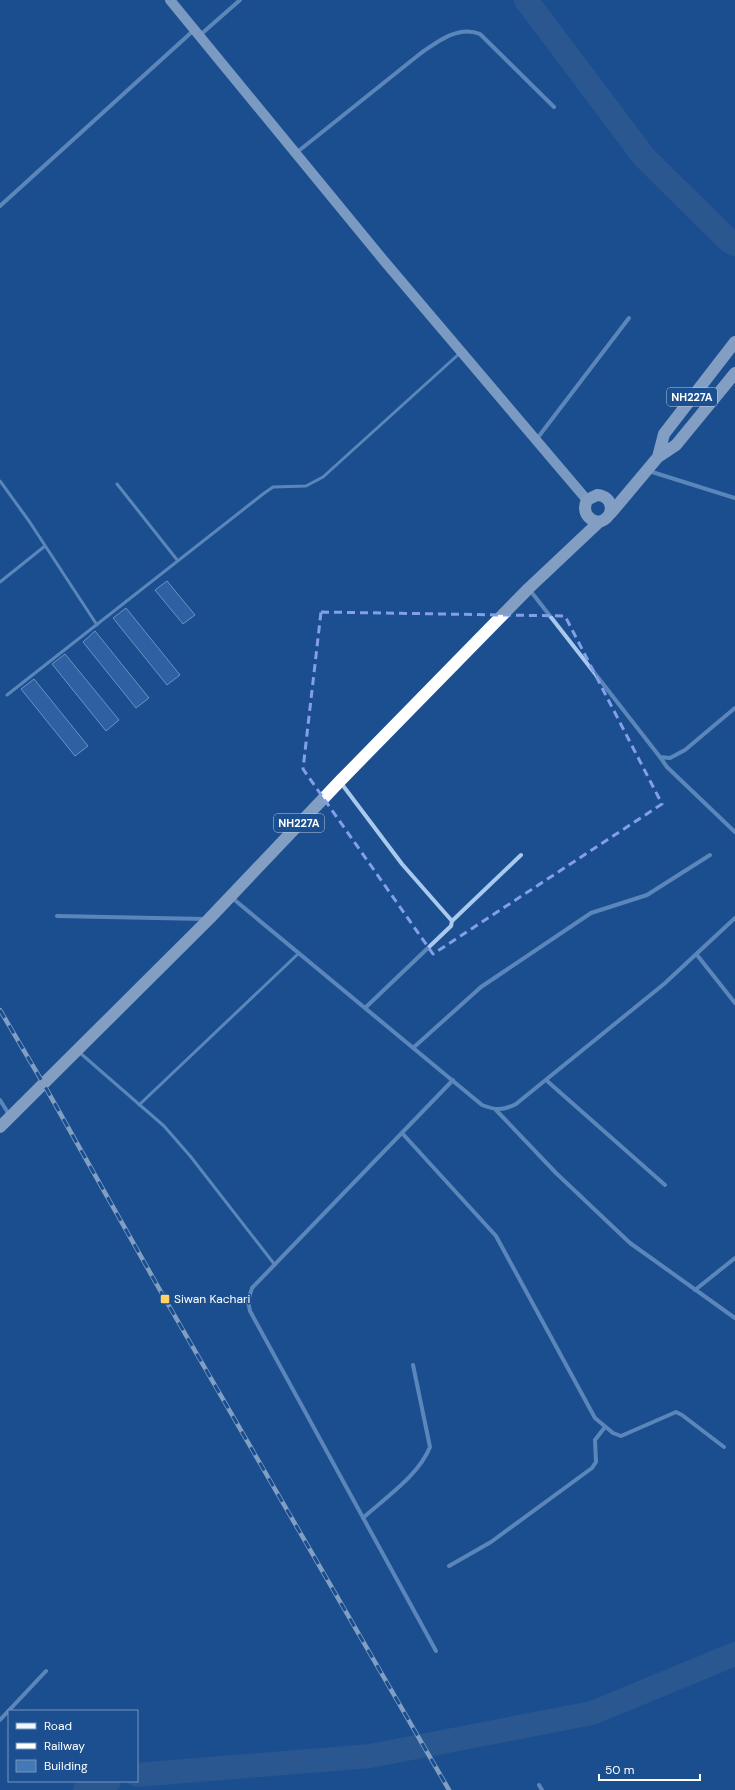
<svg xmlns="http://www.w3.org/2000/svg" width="735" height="1790" font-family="'DM Sans',sans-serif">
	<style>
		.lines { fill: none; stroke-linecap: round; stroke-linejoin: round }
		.river { stroke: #3c6290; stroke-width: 24 }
		.building { fill: #4478b7; stroke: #cfe3fa }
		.lane { stroke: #a9c9ee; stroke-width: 3 }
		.street { stroke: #a9c9ee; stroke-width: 4 }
		.primary { stroke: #f0f6ff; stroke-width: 10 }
		.highway { stroke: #fff; stroke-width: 12 }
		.rail-casing { stroke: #fff; stroke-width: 4.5 }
		.rail { stroke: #1b4f8f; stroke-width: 3; stroke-dasharray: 9; stroke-linecap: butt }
		.marked { fill: none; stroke: #839eea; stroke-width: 3; stroke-dasharray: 8 5; stroke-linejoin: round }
		.poi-dot { fill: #ffd166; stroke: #1b4f8f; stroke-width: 1.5 }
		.labels { text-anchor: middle; stroke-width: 3; stroke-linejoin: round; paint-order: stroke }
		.shield { fill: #1b4f8f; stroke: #bbcadd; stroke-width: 1 }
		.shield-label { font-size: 11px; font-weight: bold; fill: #fff }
		.poi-label { font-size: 12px; fill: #fff; stroke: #1b4f8f; text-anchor: start }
	</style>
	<rect width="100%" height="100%" fill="#1b4f8f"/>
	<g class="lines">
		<path class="river" d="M526,0L644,157L728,240L735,244
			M137,1775L370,1756L592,1713L735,1654
			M85,1790L109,1781"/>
	</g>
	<path class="building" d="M167,581L195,615L183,624L155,590Z
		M126,608L180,675L167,685L113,618Z
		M95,631L149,698L136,708L83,642Z
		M65,654L119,720L106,731L52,664Z
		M34,679L88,746L75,756L21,689Z"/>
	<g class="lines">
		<path class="lane" d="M0,481L29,521L97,625
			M117,484L178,561
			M0,582L45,546
			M7,695L263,494L273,487L306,486L323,477L460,353
			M79,1052L164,1126L191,1157L275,1265
			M139,1105L299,953"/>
		<path class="street" d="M199,36L240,0
			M296,153L421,53C438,41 459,25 480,34L554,107
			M0,206L194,30
			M536,440L629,318
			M649,471L735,498
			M529,589L660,757L670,758L685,750L735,708
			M660,757L667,767L735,832
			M341,783L402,864L452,921L451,926L365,1008
			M231,897L482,1105C495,1110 503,1111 516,1104L664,984L735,918
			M57,916L205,919
			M452,921L521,855
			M697,955L735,1003
			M413,1048L481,987L591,913L647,895L710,855
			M546,1080L665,1185
			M0,1100L10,1116
			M496,1110L556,1173L630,1243L735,1318
			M402,1133L496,1236L595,1418L613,1433L621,1436L676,1412L682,1415L724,1447
			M695,1290L735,1258
			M363,1518C385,1498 419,1475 430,1447L413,1365
			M449,1566L491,1542L592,1468L596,1462L595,1440L605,1427
			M436,1651L250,1311L248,1301L252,1288L453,1080
			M0,1720L46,1671
			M539,1785L542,1790"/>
		<path class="primary" d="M170,0L385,262L587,500"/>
		<path class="highway" d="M658,457L664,434L735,342
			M611,513L658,457L676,445L735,373
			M0,1127L209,919L340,781L529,588L599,522C616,517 614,496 597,495L587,500C582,511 587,520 599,522"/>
		<g class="rail-casing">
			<path id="rail" d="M0,1010L43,1083L165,1299L449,1790"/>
		</g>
		<use href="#rail" class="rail"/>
	</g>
	<path d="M0 0H735V1790H0ZM321,612L565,616L662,804L433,954L303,769Z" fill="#1b4f8f" fill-opacity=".55" fill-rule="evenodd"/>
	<path class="marked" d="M321,612L565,616L662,804L433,954L303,769Z"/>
	<rect class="poi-dot" x="160" y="1294" width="10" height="10" rx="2"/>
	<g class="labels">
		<g class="shield">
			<rect x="667" y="388" width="50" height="18" rx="3"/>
			<rect x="274" y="814" width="50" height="18" rx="3"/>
		</g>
		<g class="shield-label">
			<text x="692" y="401">NH227A</text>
			<text x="299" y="827">NH227A</text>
		</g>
		<g class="poi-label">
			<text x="174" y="1303">Siwan Kachari</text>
		</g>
	</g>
	<rect x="8" y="1710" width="130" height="72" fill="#1b4f8f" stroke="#7695bc"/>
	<rect x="16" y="1723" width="20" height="6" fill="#f0f6ff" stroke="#7695bc"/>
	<text x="44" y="1730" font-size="12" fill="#ffffff">Road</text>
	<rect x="16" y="1743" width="20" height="6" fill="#ffffff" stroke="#7695bc"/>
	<text x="44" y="1750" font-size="12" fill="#ffffff">Railway</text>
	<rect x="16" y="1760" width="20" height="12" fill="#4478b7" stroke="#7695bc"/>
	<text x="44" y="1770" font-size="12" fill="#ffffff">Building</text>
	<path d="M599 1774v6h101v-6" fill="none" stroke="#ffffff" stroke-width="2"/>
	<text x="605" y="1774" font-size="12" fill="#ffffff" stroke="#1b4f8f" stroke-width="3" paint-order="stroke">50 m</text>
</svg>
